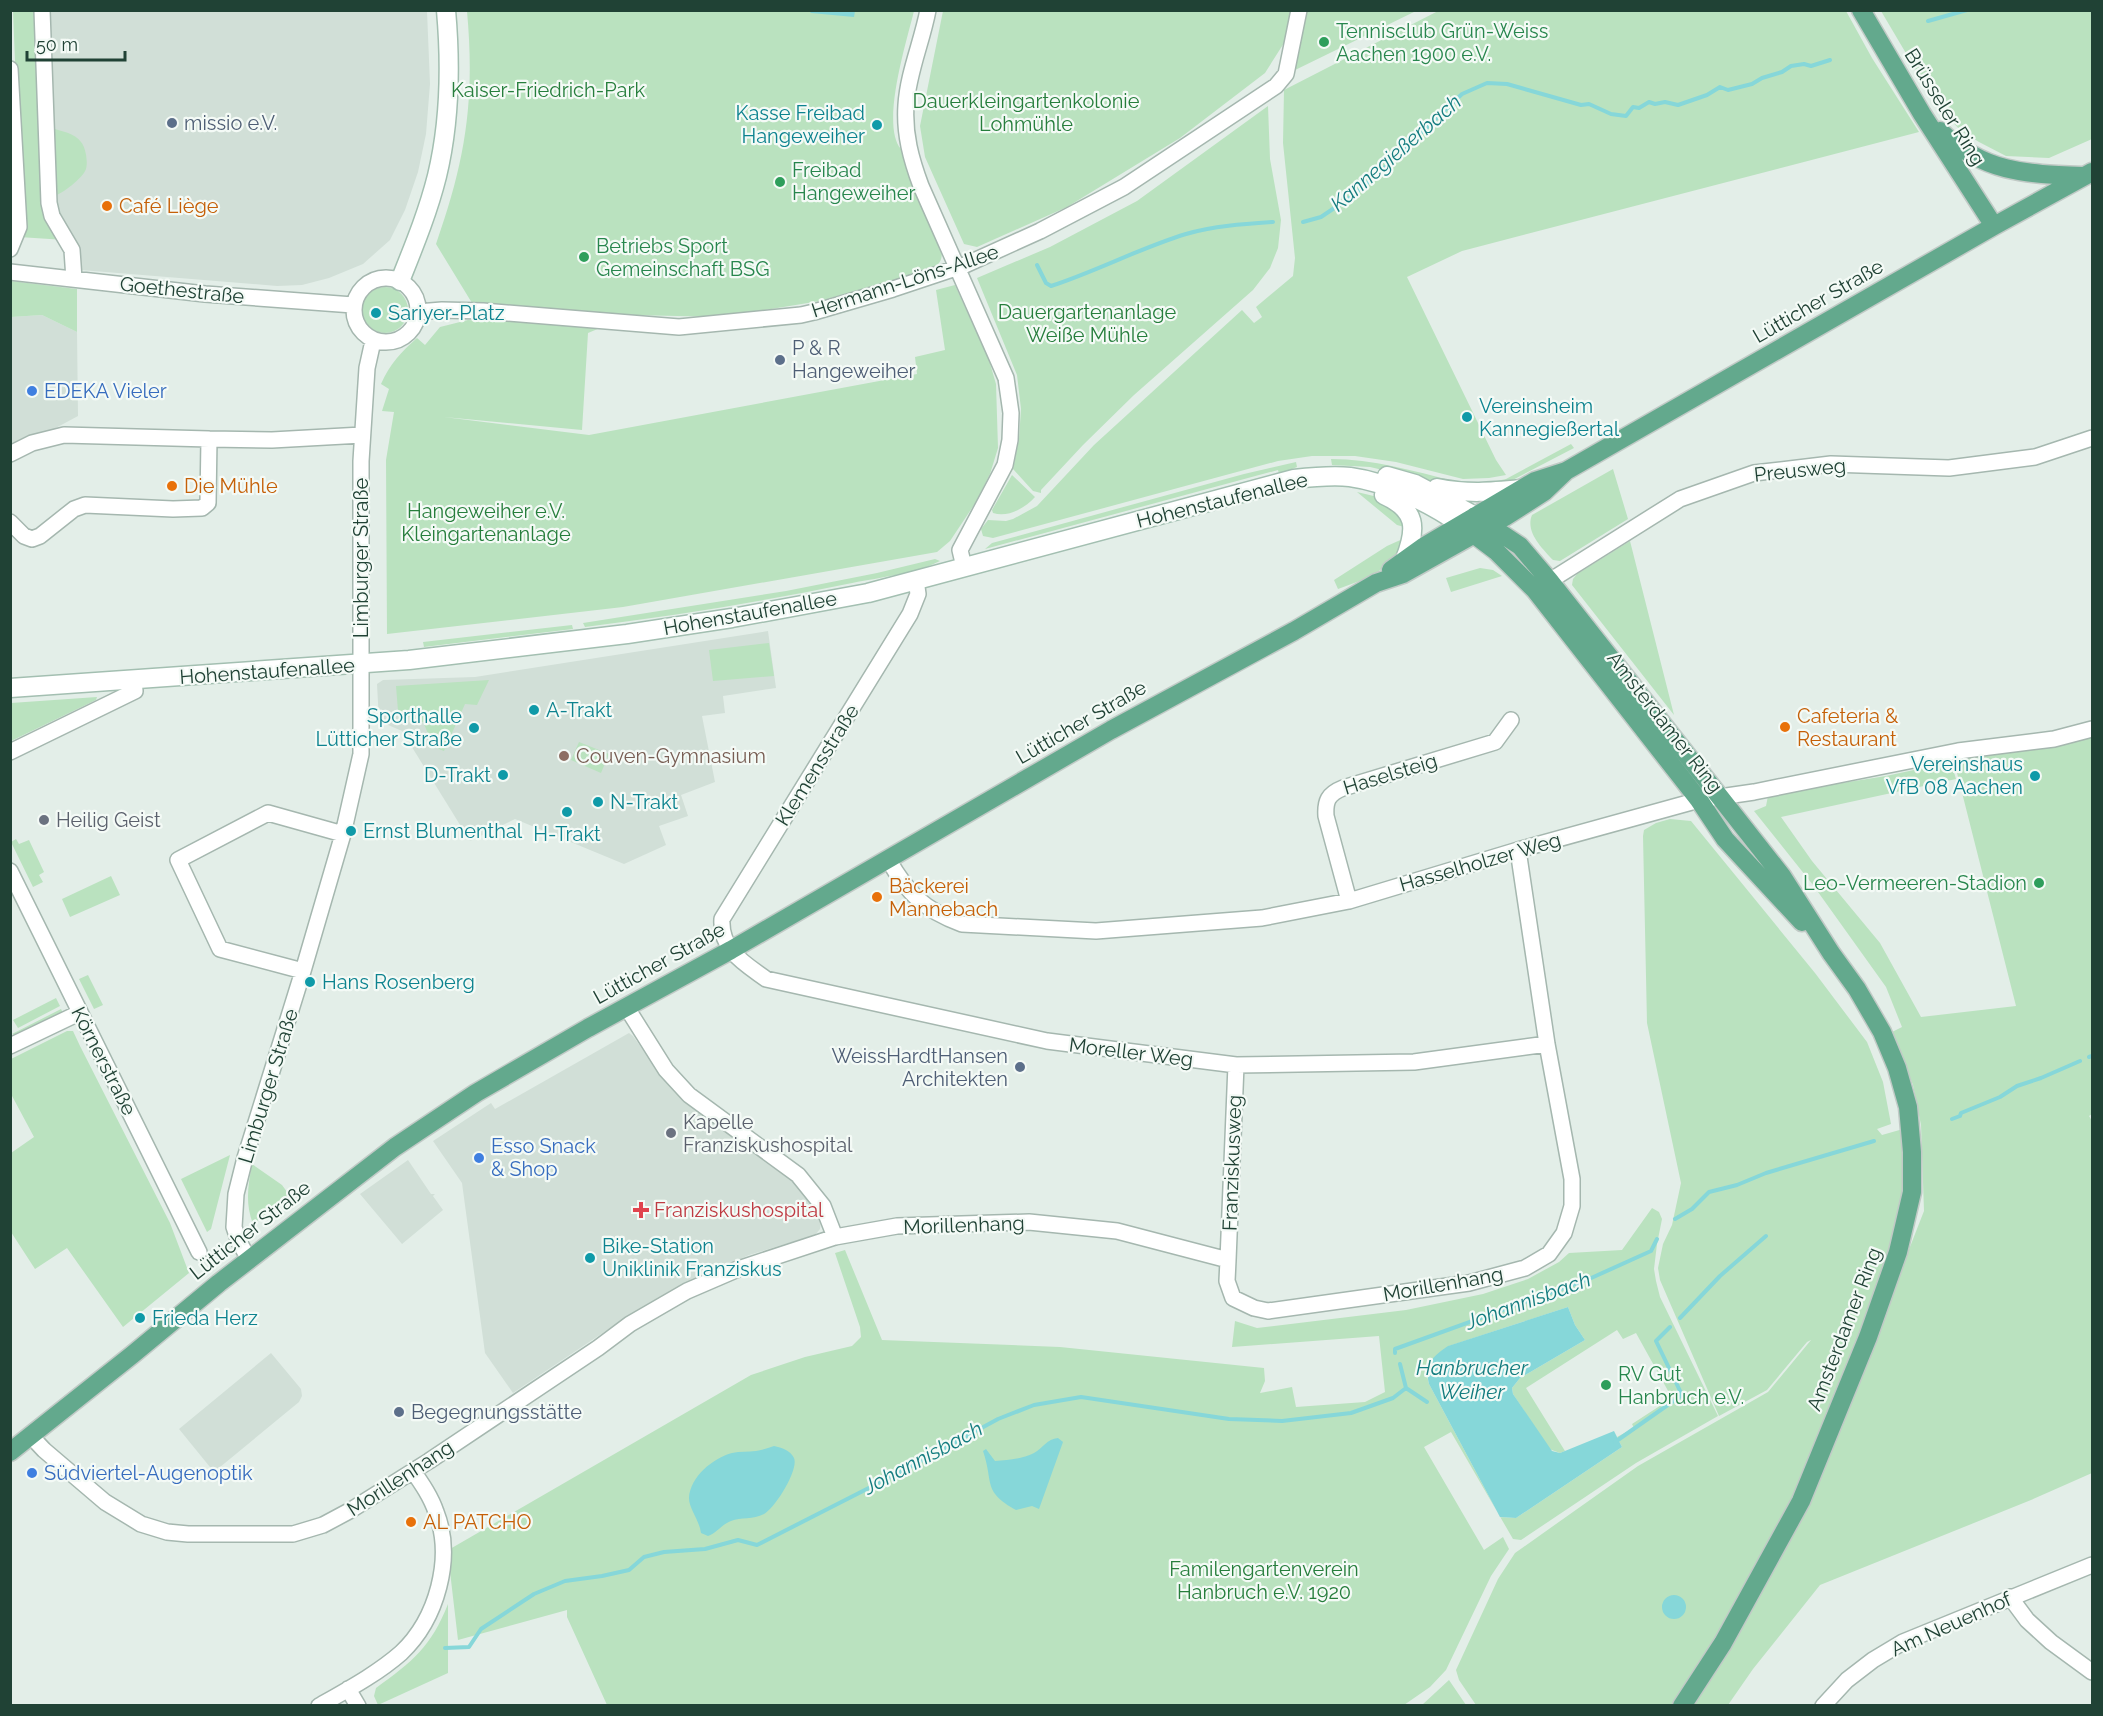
<svg xmlns="http://www.w3.org/2000/svg" width="2103" height="1716" font-family="Raleway,sans-serif">
	<style>
		.built { fill: #d1dfd7 }
		.green { fill: #bae2bf; fill-rule: evenodd }
		.water { fill: #86d7d9 }
		.lines { fill: none; stroke-linecap: round; stroke-linejoin: round }
		.stream { stroke: #86d7d9; stroke-width: 4 }
		.street-casing { stroke: #a5b7af; stroke-width: 18 }
		.secondary-casing { stroke: #a3bfb1; stroke-width: 21 }
		.primary-casing { stroke: #c1cac6; stroke-width: 21 }
		.street { stroke: #fff; stroke-width: 15 }
		.secondary { stroke: #fff; stroke-width: 18 }
		.primary { stroke: #63a98d; stroke-width: 18 }
		.leisure-dot { fill: #2e9e5b; stroke: #f4faf6; stroke-width: 2 }
		.service-dot { fill: #5c6f8a; stroke: #f4faf6; stroke-width: 2 }
		.culture-dot { fill: #0f9aa8; stroke: #f4faf6; stroke-width: 2 }
		.food-dot { fill: #e8710a; stroke: #f4faf6; stroke-width: 2 }
		.shop-dot { fill: #3f7fe0; stroke: #f4faf6; stroke-width: 2 }
		.education-dot { fill: #8d6e63; stroke: #f4faf6; stroke-width: 2 }
		.worship-dot { fill: #6b7280; stroke: #f4faf6; stroke-width: 2 }
		.health-dot { fill: #e0444e; stroke: #f4faf6; stroke-width: 2 }
		.labels { text-anchor: middle; stroke-width: 4.5; stroke-linejoin: round; paint-order: stroke }
		.leisure-label { font-size: 20px; fill: #27864d; stroke: #f4faf6; text-anchor: start }
		.park-label { font-size: 20px; fill: #267e3c; stroke: #f4faf6 }
		.street-label { font-size: 20px; fill: #204235; stroke: #f4faf6 }
		.culture-label { font-size: 20px; fill: #0d838f; stroke: #f4faf6; text-anchor: start }
		.service-label { font-size: 20px; fill: #4e5e75; stroke: #f4faf6; text-anchor: start }
		.food-label { font-size: 20px; fill: #c56008; stroke: #f4faf6; text-anchor: start }
		.shop-label { font-size: 20px; fill: #366cbe; stroke: #f4faf6; text-anchor: start }
		.education-label { font-size: 20px; fill: #785e54; stroke: #f4faf6; text-anchor: start }
		.worship-label { font-size: 20px; fill: #5b616d; stroke: #f4faf6; text-anchor: start }
		.health-label { font-size: 20px; fill: #be3a42; stroke: #f4faf6; text-anchor: start }
		.water-label { font-size: 21px; font-style: italic; fill: #137c7f; stroke: #f4faf6 }
	</style>
	<rect width="100%" height="100%" fill="#e3eee8"/>
	<path class="built" d="M48,11H427L430,84L426,134L418,172L405,210L390,240L363,264L329,278L302,285L277,286L81,270L55,210Z
		M42,315L77,332L78,416L11,452V317Z
		M768,631L776,688L723,696L725,713L702,716L715,782L681,795L688,816L659,826L666,845L624,864L515,819L470,841L402,731L379,721L377,684L383,680L475,677Z
		M629,1033L633,1036L666,1082L679,1095L789,1178L811,1200L821,1220L820,1229L815,1235L749,1255L679,1286L634,1312L513,1393L485,1353L462,1183L433,1141L491,1103L495,1109Z
		M408,1160L431,1194H435L433,1196L443,1210L402,1244L360,1194Z
		M271,1353L301,1389L302,1396L299,1402L214,1472L179,1429Z"/>
	<path class="green" d="M1440,10L1846,11L1872,58L1919,132L1462,251L1407,277L1496,460L1506,475L1489,478L1463,479L1396,462L1355,456H1312L1278,461L993,538L983,536L981,529L988,520L1006,521L1013,519L1037,506L1094,445L1242,310L1254,323L1262,317L1256,307L1293,276L1295,258L1283,143L1284,90Z
		M13,11H39L49,214L65,240L19,237L21,213Z
		M467,11H914C907,40 880,125 901,149L941,245C943,257 942,263 932,269L820,301L723,317L631,315L588,333L582,430L444,417L589,435L917,374L915,357L945,350L936,290L955,285L989,360L996,384L998,448L990,474L976,502L950,541L937,552L623,607L387,634L386,460L394,412L382,411L389,389L381,384C390,364 401,352 417,338L425,345L440,327L468,320L484,321L488,304L472,303L436,244C466,159 475,100 467,11Z
		M943,11H1295L1284,43L1265,73L1180,138L1067,207L977,247L964,244L925,157L920,126Z
		M1304,11H1416L1291,72Z
		M1881,11H2092V139L2049,158L2006,156L1979,142L1960,130L1936,104Z
		M1268,106L1270,159L1281,220L1278,248L1270,268L1253,290L1134,395L1083,445L1041,490V493L1033,491L1013,469L1019,439L1021,409L1017,375L977,278L1050,247L1137,201Z
		M51,128C61,131 75,133 81,142C86,148 88,162 86,169C83,178 62,194 54,196Z
		M11,281L77,289V332L42,315L11,317Z
		M362 310a23 23 0 1 1 46 0a23 23 0 1 1-46 0Z
		M1571,444L1574,448L1507,483L1483,484L1506,479Z
		M1331,459C1373,459 1413,471 1454,481L1459,488L1370,467L1332,465Z
		M1296,462L1297,467L1279,474L1278,470L985,549L992,543L1244,474Z
		M1613,469L1628,519L1560,561L1553,560C1542,548 1525,532 1532,515Z
		M1012,475L1035,497C1025,508 1008,518 993,513L992,510Z
		M1357,492L1386,499L1408,528L1397,525Z
		M1407,537L1393,559L1373,576L1338,589L1334,580L1387,546Z
		M1630,541L1674,715L1572,585L1573,579L1577,574Z
		M935,559L940,561C915,574 875,578 847,584C760,602 673,616 585,627L583,623L786,591L877,573Z
		M1480,568L1493,570L1502,576L1451,592L1446,578Z
		M572,625L573,629L424,647L423,642Z
		M769,643L774,676L713,681L709,650Z
		M489,680L477,705L465,704L444,751L434,747L423,722L416,721L398,711L396,686Z
		M97,697L96,700L11,741V703Z
		M2092,737V1114L2089,1116L2092,1121V1473L2031,1500L1820,1585L1753,1669L1728,1705L1693,1706L1727,1652L1883,1316L1924,1211L1921,1125L1913,1085L1892,1032L1902,1027L1886,987L1813,885L1754,811L1766,806L1768,796L1774,794L1886,776L1951,762L1956,779L1781,817L1812,861L1880,943L1921,1017L2016,1006L1954,761Z
		M579,742L609,754L601,773L571,760Z
		M1670,819L1691,821L1815,973L1867,1042L1883,1082L1891,1124L1877,1129L1882,1135L1903,1129L1905,1162L1903,1196L1892,1247L1869,1312L1794,1496L1715,1642L1672,1705H1476L1459,1680L1456,1670L1498,1579L1515,1553L1638,1466L1768,1392L1811,1340L1807,1342L1767,1390L1719,1416L1660,1280L1658,1268L1663,1244L1672,1225L1681,1183L1647,1023L1643,836L1644,830L1656,823Z
		M16,839L19,844L29,840L44,872L39,875L43,882L33,887L11,842Z
		M111,876L120,895L70,917L62,899Z
		M88,975L103,1005L94,1009L79,979Z
		M56,998L60,1006L18,1028L13,1020Z
		M61,1009L63,1013L18,1036L12,1034Z
		M67,1031H73L80,1046L170,1223L189,1273L123,1327L67,1248L35,1269L11,1232V1153L34,1137L11,1094V1059Z
		M230,1155L211,1229L207,1232L181,1179Z
		M252,1164L282,1185L290,1196L253,1224C245,1203 248,1186 252,1164Z
		M1652,1208L1659,1212L1662,1219L1657,1244L1654,1269L1656,1281L1660,1297L1718,1416L1636,1463L1521,1540L1513,1539L1451,1432L1424,1447L1484,1550L1503,1537L1509,1549L1491,1576L1446,1670L1430,1687L1404,1705H607L567,1617V1610L458,1640L449,1563L450,1549L751,1375L805,1357L852,1346L861,1337L860,1327L835,1253L845,1250L882,1340L1060,1347L1264,1368L1265,1381L1260,1393L1292,1387L1296,1407L1365,1402L1385,1392L1379,1336L1232,1347L1235,1321L1257,1328L1406,1310L1483,1294L1528,1279L1559,1262L1569,1253L1622,1250ZM1568,1307L1575,1325L1585,1340L1520,1378L1512,1388L1513,1394L1549,1449L1560,1453L1565,1451L1526,1388L1617,1330L1623,1339L1636,1333L1672,1398L1632,1424L1634,1428L1617,1437L1614,1431L1622,1447L1516,1518L1500,1517L1429,1384L1427,1376L1449,1346Z
		M448,1604V1673L378,1705L374,1696L376,1688C413,1661 431,1647 448,1604Z
		M1449,1680L1466,1705H1422Z"/>
	<path class="water" d="M809,11H855L854,17L811,13Z
		M1568,1307L1575,1325L1585,1340L1520,1378L1512,1388L1513,1394L1552,1451L1560,1453L1614,1431L1622,1447L1516,1518L1500,1517L1429,1384C1424,1364 1433,1356 1448,1346Z
		M1058,1438L1063,1442L1039,1509L1032,1506L1016,1510C982,1491 994,1483 983,1451L986,1449L995,1461C1009,1460 1022,1459 1034,1453C1043,1448 1047,1439 1058,1438Z
		M774,1446C782,1448 790,1450 794,1458C799,1470 775,1508 764,1514C753,1520 741,1517 731,1521C722,1524 717,1533 708,1536L701,1533C699,1519 689,1509 689,1498C690,1477 713,1458 732,1453C740,1451 748,1452 756,1451C762,1450 768,1448 774,1446Z
		M1662 1607a12 12 0 1 1 24 0a12 12 0 1 1-24 0Z"/>
	<g class="lines">
		<path class="stream" d="M1928,21L1967,10
			M1303,222L1321,217L1352,196L1379,173L1462,94L1487,83L1507,84L1581,105L1589,104L1611,114L1626,116L1633,107L1639,108L1649,102L1655,104L1665,102L1678,105L1707,95L1720,87L1728,90L1752,84L1762,78L1782,72L1791,66L1804,64L1811,66L1830,60
			M1037,265L1046,283L1051,286C1097,271 1140,248 1186,234C1214,226 1244,224 1273,222
			M2089,1057L2092,1056
			M1952,1119L1960,1116L1961,1113L2000,1097L2017,1086L2041,1078L2080,1061
			M1675,1219L1692,1209L1709,1192L1737,1185L1766,1173L1874,1141
			M1680,1318L1720,1276L1766,1236
			M1395,1353V1349L1589,1279L1651,1251L1657,1239
			M1406,1388L1427,1402
			M1615,1442L1682,1395L1656,1341L1670,1327
			M445,1648L469,1647L481,1629L534,1594L565,1581L602,1576L629,1570L644,1557L664,1552L705,1549L738,1540L757,1545L908,1468L998,1419L1034,1405L1081,1397L1229,1419L1282,1421L1351,1413L1393,1398L1406,1388L1400,1364"/>
		<g class="street-casing">
			<path id="street" d="M42,10L49,203L52,216L72,250L74,279
				M928,10C922,42 908,73 906,105C904,134 911,159 921,186L1006,378L1011,413L1010,440L1005,465L960,550L964,567
				M10,69L19,227L10,249
				M10,272L205,294L353,305
				M354 310a32 32 0 1 1 64 0a32 32 0 1 1-64 0Z
				M418,312L442,310L483,311L679,327L801,315L814,312L893,289L965,265L1040,231L1124,187L1276,86L1286,74L1299,10
				M10,454L32,443L64,435L209,439
				M10,522L24,536L32,539L40,536L74,509L85,505L173,509L202,508L208,503L209,439L272,440L362,435
				M916,580L918,594L910,614L722,919C720,950 744,963 766,979L1047,1041L1236,1065L1414,1062L1547,1044
				M1540,587L1680,499L1754,473L1831,464L1949,468L2035,457L2092,438
				M10,752L135,691L134,679
				M888,859C908,894 924,910 962,924L1096,931L1262,918L1349,901L1518,850L1699,800L1754,792L1958,751L2054,739L2092,729
				M10,871L199,1252
				M1349,901L1326,816C1325,801 1328,794 1343,788L1495,742L1511,720
				M303,971L220,949L178,860L268,813L343,834
				M627,1008L666,1070L689,1095L798,1175L823,1206L835,1237
				M10,1046L79,1013
				M249,1259L239,1242L234,1227L236,1194L245,1158L303,971L343,834L361,754V461L367,368L373,341
				M1228,1260L1236,1065
				M30,1435L44,1450L105,1502L141,1524L167,1532L188,1534H293L323,1525L351,1510L429,1461L598,1348L630,1324L687,1291L738,1269L835,1237L897,1226L1029,1222L1117,1231L1228,1260L1227,1281L1233,1298L1254,1308L1268,1311L1469,1283L1525,1268L1549,1254L1564,1233L1572,1206V1179L1547,1044L1518,850
				M2010,1597L2027,1620L2051,1642L2092,1672
				M348,1689L358,1706
				M319,1706C347,1690 377,1674 401,1653C437,1619 454,1558 436,1512C431,1497 422,1484 413,1471
				M1823,1706L1847,1680L1873,1660L1903,1642L2092,1565"/>
		</g>
		<g class="secondary-casing">
			<path id="secondary" d="M400,281C414,246 428,212 437,176C450,122 451,66 446,10
				M1387,476L1415,484L1475,516
				M1437,488C1468,494 1490,492 1521,489
				M1384,495C1417,510 1417,528 1405,559
				M10,688L409,660L627,634L732,618L868,593L1294,479C1312,477 1332,475 1350,477C1387,482 1430,503 1460,524"/>
		</g>
		<g class="primary-casing">
			<path id="primary" d="M1861,10L1922,114L1994,226
				M1940,131C1984,173 2026,174 2084,176
				M1475,516L1520,546L1549,580L1782,876L1831,953L1857,989L1882,1032L1897,1068L1908,1107L1912,1152V1192L1898,1252L1868,1337L1801,1501L1723,1643L1682,1706
				M1467,529L1496,551L1535,590L1699,800L1725,839L1802,922
				M1391,570L1423,547L1535,481L1566,471L1994,226L2092,172
				M10,1452L132,1355L219,1283L395,1147L476,1093L588,1028L731,950L1111,730L1294,631L1376,583L1403,574L1505,517L1544,492L1566,471"/>
		</g>
		<use href="#street" class="street"/>
		<use href="#secondary" class="secondary"/>
		<use href="#primary" class="primary"/>
	</g>
	<g class="leisure-dot">
		<circle cx="1324" cy="42" r="6"/>
		<circle cx="780" cy="182" r="6"/>
		<circle cx="584" cy="257" r="6"/>
		<circle cx="2039" cy="883" r="6"/>
		<circle cx="1606" cy="1385" r="6"/>
	</g>
	<g class="service-dot">
		<circle cx="172" cy="123" r="6"/>
		<circle cx="780" cy="360" r="6"/>
		<circle cx="1020" cy="1067" r="6"/>
		<circle cx="399" cy="1412" r="6"/>
	</g>
	<g class="culture-dot">
		<circle cx="877" cy="125" r="6"/>
		<circle cx="376" cy="313" r="6"/>
		<circle cx="1467" cy="417" r="6"/>
		<circle cx="534" cy="710" r="6"/>
		<circle cx="474" cy="728" r="6"/>
		<circle cx="503" cy="775" r="6"/>
		<circle cx="2035" cy="776" r="6"/>
		<circle cx="598" cy="802" r="6"/>
		<circle cx="567" cy="812" r="6"/>
		<circle cx="351" cy="831" r="6"/>
		<circle cx="310" cy="982" r="6"/>
		<circle cx="590" cy="1258" r="6"/>
		<circle cx="140" cy="1318" r="6"/>
	</g>
	<g class="food-dot">
		<circle cx="107" cy="206" r="6"/>
		<circle cx="172" cy="486" r="6"/>
		<circle cx="1785" cy="727" r="6"/>
		<circle cx="877" cy="897" r="6"/>
		<circle cx="411" cy="1522" r="6"/>
	</g>
	<g class="shop-dot">
		<circle cx="32" cy="391" r="6"/>
		<circle cx="479" cy="1158" r="6"/>
		<circle cx="32" cy="1473" r="6"/>
	</g>
	<circle class="education-dot" cx="564" cy="756" r="6"/>
	<g class="worship-dot">
		<circle cx="44" cy="820" r="6"/>
		<circle cx="671" cy="1133" r="6"/>
	</g>
	<path class="health-dot" d="M638 1201h6v6h6v6h-6v6h-6v-6h-6v-6h6z"/>
	<g class="labels">
		<g class="leisure-label">
			<text x="1336" y="38">Tennisclub Grün-Weiss<tspan x="1336" dy="23">Aachen 1900 e.V.</tspan></text>
			<text x="792" y="177">Freibad<tspan x="792" dy="23">Hangeweiher</tspan></text>
			<text x="596" y="253">Betriebs Sport<tspan x="596" dy="23">Gemeinschaft BSG</tspan></text>
			<text x="2027" y="890" text-anchor="end">Leo-Vermeeren-Stadion</text>
			<text x="1618" y="1381">RV Gut<tspan x="1618" dy="23">Hanbruch e.V.</tspan></text>
		</g>
		<g class="park-label">
			<text x="548" y="97">Kaiser-Friedrich-Park</text>
			<text x="1026" y="108">Dauerkleingartenkolonie<tspan x="1026" dy="23">Lohmühle</tspan></text>
			<text x="1087" y="319">Dauergartenanlage<tspan x="1087" dy="23">Weiße Mühle</tspan></text>
			<text x="486" y="518">Hangeweiher e.V.<tspan x="486" dy="23">Kleingartenanlage</tspan></text>
			<text x="1264" y="1576">Familengartenverein<tspan x="1264" dy="23">Hanbruch e.V. 1920</tspan></text>
		</g>
		<g class="street-label">
			<text transform="translate(1945 107) rotate(58)" y="7">Brüsseler Ring</text>
			<text transform="translate(905 281) rotate(-18)" y="7">Hermann-Löns-Allee</text>
			<text transform="translate(182 290) rotate(6)" y="7">Goethestraße</text>
			<text transform="translate(1818 301) rotate(-30)" y="7">Lütticher Straße</text>
			<text transform="translate(1800 470) rotate(-6)" y="7">Preusweg</text>
			<text transform="translate(1222 500) rotate(-14)" y="7">Hohenstaufenallee</text>
			<text transform="translate(361 558) rotate(-90)" y="7">Limburger Straße</text>
			<text transform="translate(750 613) rotate(-10)" y="7">Hohenstaufenallee</text>
			<text transform="translate(267 671) rotate(-4)" y="7">Hohenstaufenallee</text>
			<text transform="translate(1081 722) rotate(-30)" y="7">Lütticher Straße</text>
			<text transform="translate(1665 722) rotate(52)" y="7">Amsterdamer Ring</text>
			<text transform="translate(817 765) rotate(-58)" y="7">Klemensstraße</text>
			<text transform="translate(1390 774) rotate(-17)" y="7">Haselsteig</text>
			<text transform="translate(1480 862) rotate(-16)" y="7">Hasselholzer Weg</text>
			<text transform="translate(659 963) rotate(-29)" y="7">Lütticher Straße</text>
			<text transform="translate(1131 1052) rotate(7)" y="7">Moreller Weg</text>
			<text transform="translate(104 1061) rotate(63)" y="7">Körnerstraße</text>
			<text transform="translate(268 1086) rotate(-73)" y="7">Limburger Straße</text>
			<text transform="translate(1232 1163) rotate(-88)" y="7">Franziskusweg</text>
			<text transform="translate(964 1225) rotate(-2)" y="7">Morillenhang</text>
			<text transform="translate(250 1230) rotate(-38)" y="7">Lütticher Straße</text>
			<text transform="translate(1443 1284) rotate(-10)" y="7">Morillenhang</text>
			<text transform="translate(1844 1329) rotate(-69)" y="7">Amsterdamer Ring</text>
			<text transform="translate(400 1478) rotate(-33)" y="7">Morillenhang</text>
			<text transform="translate(1951 1624) rotate(-24)" y="7">Am Neuenhof</text>
		</g>
		<g class="culture-label">
			<text x="865" y="120" text-anchor="end">Kasse Freibad<tspan x="865" dy="23">Hangeweiher</tspan></text>
			<text x="388" y="320">Sariyer-Platz</text>
			<text x="1479" y="413">Vereinsheim<tspan x="1479" dy="23">Kannegießertal</tspan></text>
			<text x="546" y="717">A-Trakt</text>
			<text x="462" y="723" text-anchor="end">Sporthalle<tspan x="462" dy="23">Lütticher Straße</tspan></text>
			<text x="2023" y="771" text-anchor="end">Vereinshaus<tspan x="2023" dy="23">VfB 08 Aachen</tspan></text>
			<text x="491" y="782" text-anchor="end">D-Trakt</text>
			<text x="610" y="809">N-Trakt</text>
			<text x="363" y="838">Ernst Blumenthal</text>
			<text x="567" y="841" text-anchor="middle">H-Trakt</text>
			<text x="322" y="989">Hans Rosenberg</text>
			<text x="602" y="1253">Bike-Station<tspan x="602" dy="23">Uniklinik Franziskus</tspan></text>
			<text x="152" y="1325">Frieda Herz</text>
		</g>
		<g class="service-label">
			<text x="184" y="130">missio e.V.</text>
			<text x="792" y="355">P &amp; R<tspan x="792" dy="23">Hangeweiher</tspan></text>
			<text x="1008" y="1063" text-anchor="end">WeissHardtHansen<tspan x="1008" dy="23">Architekten</tspan></text>
			<text x="411" y="1419">Begegnungsstätte</text>
		</g>
		<g class="food-label">
			<text x="119" y="213">Café Liège</text>
			<text x="184" y="493">Die Mühle</text>
			<text x="1797" y="723">Cafeteria &amp;<tspan x="1797" dy="23">Restaurant</tspan></text>
			<text x="889" y="893">Bäckerei<tspan x="889" dy="23">Mannebach</tspan></text>
			<text x="423" y="1529">AL PATCHO</text>
		</g>
		<g class="shop-label">
			<text x="44" y="398">EDEKA Vieler</text>
			<text x="491" y="1153">Esso Snack<tspan x="491" dy="23">&amp; Shop</tspan></text>
			<text x="44" y="1480">Südviertel-Augenoptik</text>
		</g>
		<g class="education-label">
			<text x="576" y="763">Couven-Gymnasium</text>
		</g>
		<g class="worship-label">
			<text x="56" y="827">Heilig Geist</text>
			<text x="683" y="1129">Kapelle<tspan x="683" dy="23">Franziskushospital</tspan></text>
		</g>
		<g class="health-label">
			<text x="654" y="1217">Franziskushospital</text>
		</g>
		<g class="water-label">
			<text transform="translate(1396 153) rotate(-41)" y="7">Kannegießerbach</text>
			<text transform="translate(1528 1301) rotate(-20)" y="7">Johannisbach</text>
			<text x="1472" y="1375">Hanbrucher<tspan x="1472" dy="24">Weiher</tspan></text>
			<text transform="translate(923 1458) rotate(-28)" y="7">Johannisbach</text>
		</g>
	</g>
	<rect width="2103" height="1716" fill="none" stroke="#204235" stroke-width="24"/>
	<path d="M27 51v9h98v-9" fill="none" stroke="#204235" stroke-width="3"/>
	<text x="36" y="51" font-size="18" fill="#204235" stroke="#f4faf6" stroke-width="4.5" paint-order="stroke">50 m</text>
</svg>
